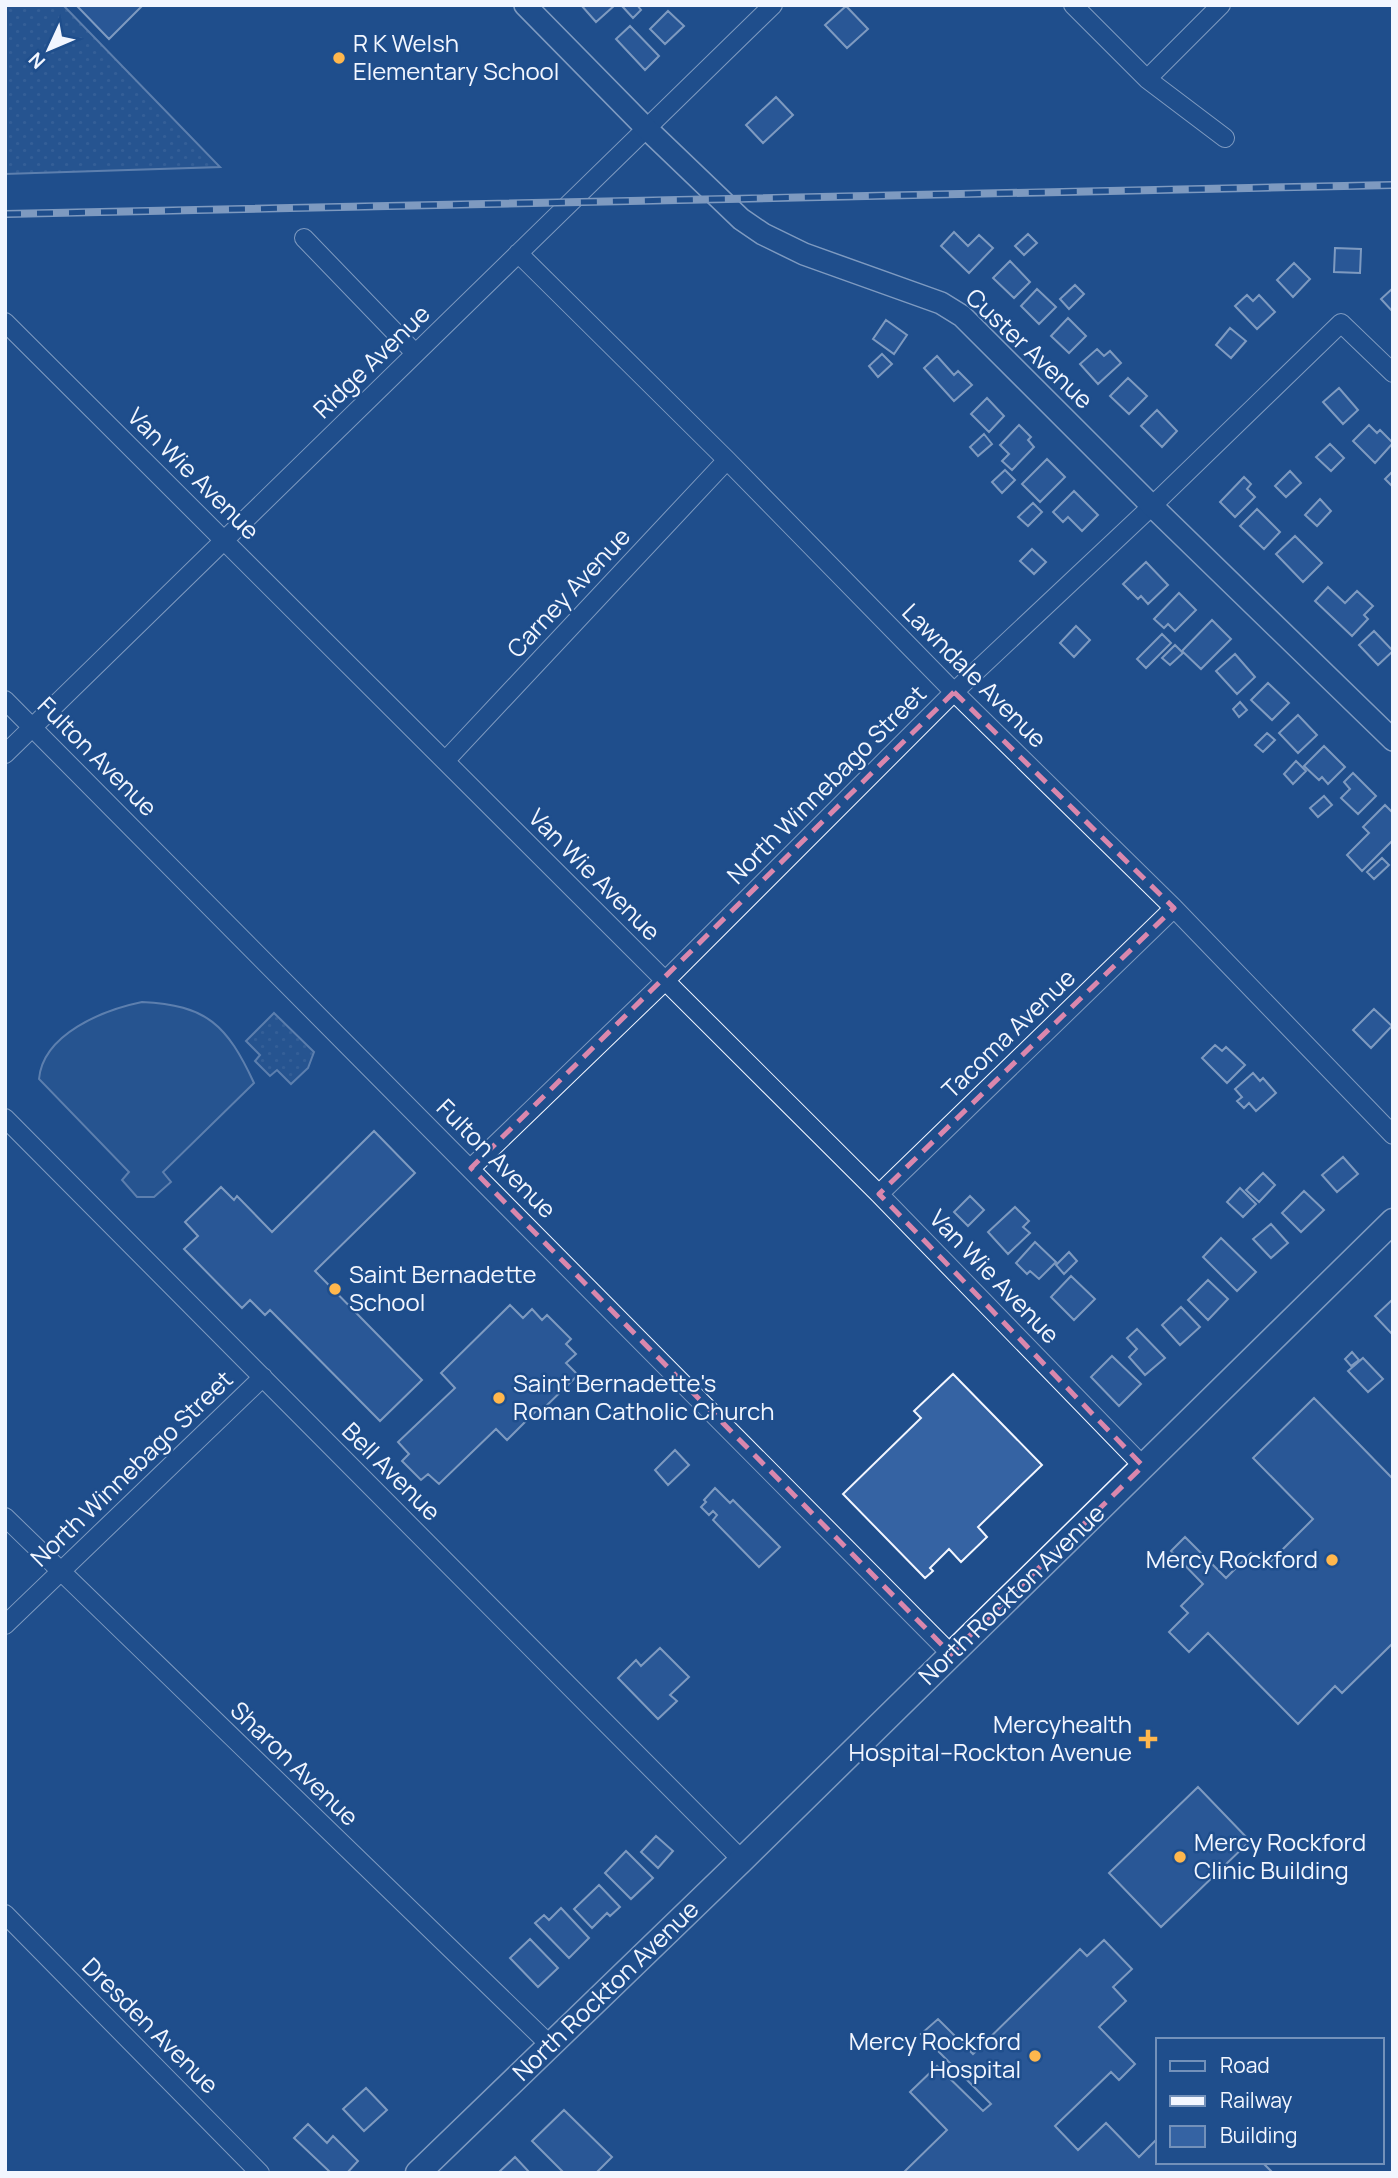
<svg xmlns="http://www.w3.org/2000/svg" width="1398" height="2178" font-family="Manrope,sans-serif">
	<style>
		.grass { fill: url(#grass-dots); stroke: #a8bbd7; stroke-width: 2 }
		.pitch { fill: #305b95; stroke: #a8bbd7; stroke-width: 2 }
		.building { fill: #3563a3; stroke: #f2f6ff; stroke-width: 2 }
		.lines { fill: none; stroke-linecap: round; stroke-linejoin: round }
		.minor-casing { stroke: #f2f6ff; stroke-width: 20 }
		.tertiary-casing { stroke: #f2f6ff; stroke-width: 24 }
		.secondary-casing { stroke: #f2f6ff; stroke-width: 27 }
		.minor { stroke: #1f4e8c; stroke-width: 18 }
		.tertiary { stroke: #1f4e8c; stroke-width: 21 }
		.secondary { stroke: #1f4e8c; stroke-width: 24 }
		.rail-casing { stroke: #f2f6ff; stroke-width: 8 }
		.rail { stroke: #1f4e8c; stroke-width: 5; stroke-dasharray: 16; stroke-linecap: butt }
		.marked { fill: none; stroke: #da87ad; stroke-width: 5; stroke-dasharray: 14 9; stroke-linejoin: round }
		.poi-dot { fill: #ffb74d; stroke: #1f4e8c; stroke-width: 2.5 }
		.labels { text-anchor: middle; stroke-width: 5; stroke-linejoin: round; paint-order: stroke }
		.poi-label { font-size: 24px; fill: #f2f6ff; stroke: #1f4e8c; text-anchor: start }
		.street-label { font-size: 24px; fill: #f2f6ff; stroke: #1f4e8c }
	</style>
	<defs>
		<pattern id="grass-dots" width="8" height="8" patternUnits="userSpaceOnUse" patternTransform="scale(1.75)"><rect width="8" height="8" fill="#305b95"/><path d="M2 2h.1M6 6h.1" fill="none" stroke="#4e73a5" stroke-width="1.8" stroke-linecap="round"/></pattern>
	</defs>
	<rect width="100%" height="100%" fill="#1f4e8c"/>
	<path class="grass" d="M5,5H63L220,167L5,174Z
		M274,1013L314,1052L308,1068L291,1084L277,1070L270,1076L255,1061L260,1055L246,1041Z"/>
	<path class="pitch" d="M142,1002C207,1005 227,1025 254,1083L163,1172L171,1182L154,1197H137L122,1180L129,1172L39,1079C43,1034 103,1010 142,1002Z"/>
	<path class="building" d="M76,5H143L109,39Z
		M581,5H615L596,22Z
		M637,5L641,10L633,18L622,6Z
		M846,6L868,29L847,48L825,25Z
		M668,11L684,26L665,44L650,29Z
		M630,26L659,56L645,70L616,39Z
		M776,97L793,115L763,143L746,125Z
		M954,232L968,246L979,235L993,248L969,273L941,246Z
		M1028,234L1037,243L1024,255L1015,246Z
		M1335,248L1361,249L1360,273L1334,272Z
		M1010,261L1030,282L1014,298L993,278Z
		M1294,263L1310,279L1293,297L1277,280Z
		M1075,285L1084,294L1069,309L1060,299Z
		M1393,288V312L1381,299Z
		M1037,289L1056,307L1039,324L1021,306Z
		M1247,295L1253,301L1259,295L1275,312L1257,329L1235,306Z
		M1068,318L1086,336L1069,353L1051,336Z
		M886,320L907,335L894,354L873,339Z
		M1230,328L1246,341L1231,358L1216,345Z
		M1097,349L1104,356L1110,351L1121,363L1098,384L1080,364Z
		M882,354L892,364L878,377L869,366Z
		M937,356L954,375L958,371L972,385L954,401L924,368Z
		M1128,378L1147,396L1129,414L1110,396Z
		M1339,388L1358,410L1343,424L1323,402Z
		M987,398L1004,416L989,432L971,414Z
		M1157,410L1177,431L1162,447L1141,426Z
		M1019,425L1031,437L1028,440L1034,447L1012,470L1002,461L1009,454L1000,445Z
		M1369,425L1377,433L1380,430L1393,443L1375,463L1353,441Z
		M984,434L992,444L978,456L970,447Z
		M1330,444L1344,458L1331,471L1316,457Z
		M1047,459L1065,477L1040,502L1022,484Z
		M1005,470L1015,480L1002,493L992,482Z
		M1290,471L1301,483L1286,497L1275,486Z
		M1393,471V487L1385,479Z
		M1244,477L1251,484L1247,489L1255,497L1235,517L1220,502Z
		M1074,491L1098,515L1082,531L1068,517L1063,522L1053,512Z
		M1320,499L1331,511L1317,526L1305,515Z
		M1033,503L1042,512L1028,526L1018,517Z
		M1257,509L1280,532L1264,549L1240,526Z
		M1295,536L1322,563L1303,582L1276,554Z
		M1032,549L1046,562L1034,574L1020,561Z
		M1146,562L1168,585L1148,604L1141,596L1138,599L1123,584Z
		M1328,587L1345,603L1357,591L1373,606L1364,615L1368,619L1352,636L1315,601Z
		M1179,593L1196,610L1175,631L1168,624L1164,628L1154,619Z
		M1212,620L1231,639L1201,669L1182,651Z
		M1076,626L1090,640L1074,657L1060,643Z
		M1374,631L1393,651L1378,665L1359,645Z
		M1162,634L1171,643L1146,668L1137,659Z
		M1175,645L1183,653L1170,665L1162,658Z
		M1235,654L1255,677L1237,694L1216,671Z
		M1268,683L1289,703L1272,720L1251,700Z
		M1240,702L1247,710L1239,717L1233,709Z
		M1298,715L1317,735L1298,753L1279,733Z
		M1267,733L1275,740L1263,752L1255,745Z
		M1324,746L1345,767L1328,784L1322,777L1319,780L1304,766Z
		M1296,761L1306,771L1293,784L1284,774Z
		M1353,773L1376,796L1358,814L1341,798L1350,789L1344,782Z
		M1324,796L1332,805L1318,817L1310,808Z
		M1385,805L1393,813V840L1362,871L1347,855L1369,833L1363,827Z
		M1382,858L1389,865L1374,879L1367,872Z
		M1374,1009L1392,1026L1371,1048L1353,1030Z
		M1215,1045L1222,1051L1226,1047L1245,1065L1227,1083L1202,1058Z
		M1253,1073L1260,1081L1263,1078L1276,1093L1256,1111L1249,1103L1244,1108L1237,1101L1242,1097L1235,1089Z
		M374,1131L415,1173L315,1271L422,1380L380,1421L270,1310L265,1315L250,1300L242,1308L184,1249L198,1236L185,1222L221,1187L234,1200L237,1196L272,1232Z
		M1343,1157L1358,1174L1337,1192L1322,1175Z
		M1263,1173L1275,1185L1259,1202L1246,1190Z
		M1240,1188L1256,1204L1243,1217L1227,1202Z
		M1304,1191L1324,1210L1301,1232L1282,1213Z
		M970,1196L984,1210L968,1226L954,1212Z
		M1015,1207L1029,1221L1023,1227L1030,1233L1008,1254L988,1232Z
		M1271,1224L1288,1243L1271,1258L1253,1239Z
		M1221,1238L1256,1272L1237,1291L1203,1257Z
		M1035,1242L1056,1262L1039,1279L1030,1271L1027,1274L1016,1263Z
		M1069,1252L1077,1261L1064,1274L1056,1265Z
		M1071,1276L1095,1299L1074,1320L1051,1297Z
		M1208,1280L1228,1299L1208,1320L1188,1300Z
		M1393,1299V1335L1375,1316Z
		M510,1305L523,1318L532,1309L542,1320L547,1315L571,1339L566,1344L576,1354L566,1363L578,1375L540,1412L538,1409L507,1440L496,1429L439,1484L428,1474L421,1480L402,1461L409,1454L398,1442L455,1388L441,1373Z
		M1181,1307L1200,1327L1180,1345L1162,1325Z
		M1137,1329L1165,1358L1145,1375L1129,1357L1137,1349L1127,1338Z
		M1352,1352L1359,1360L1351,1366L1345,1359Z
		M1112,1356L1141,1384L1119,1406L1091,1377Z
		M1363,1358L1383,1379L1368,1392L1348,1371Z
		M953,1374L1042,1465L978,1527L987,1537L961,1562L949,1549L930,1568L933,1571L925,1578L843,1494L921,1418L914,1411Z
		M1314,1398L1393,1479V1643L1342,1693L1335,1686L1298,1724L1208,1633L1189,1652L1169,1632L1188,1613L1181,1606L1203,1584L1171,1551L1185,1537L1226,1578L1251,1553L1265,1567L1313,1519L1253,1458Z
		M675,1450L689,1465L668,1485L655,1470Z
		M715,1488L730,1503L733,1500L780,1547L759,1567L713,1520L717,1515L713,1511L709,1515L701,1507L706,1502L704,1500Z
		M660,1648L689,1677L670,1695L677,1701L658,1719L618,1678L636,1660L641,1666Z
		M1198,1787L1250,1841L1161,1927L1109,1873Z
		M656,1836L673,1851L658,1868L641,1852Z
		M626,1851L653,1878L631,1899L605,1873Z
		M599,1885L620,1907L610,1916L607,1913L592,1928L574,1909Z
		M561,1908L589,1938L569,1958L535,1923L544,1915L549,1920Z
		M530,1939L558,1968L538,1987L510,1958Z
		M1104,1940L1132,1969L1113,1987L1126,2001L1099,2027L1135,2064L1119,2080L1111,2072L1055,2126L1078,2150L1106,2123L1139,2157L1158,2138V2162H1262L1273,2173H903L947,2130L910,2092L937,2066L983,2111L991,2104L921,2034L938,2019L973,2054L1080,1949L1087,1956Z
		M366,2088L387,2110L364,2131L343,2109Z
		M564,2110L612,2157L596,2173H564L532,2141Z
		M308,2124L327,2143L333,2136L358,2161L347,2173H331L294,2138Z
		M515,2157L530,2173H498Z"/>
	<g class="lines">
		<g class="minor-casing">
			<path id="minor" d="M1073,5L1147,79L1225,138
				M1147,79L1221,5
				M304,238L415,353
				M518,253L727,460L954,692L1174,908L1393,1135
				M5,322L879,1194L1143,1466
				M5,700L951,1654
				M5,754L773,5
				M446,760L727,460
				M5,1118L742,1860
				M471,1168L665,981L954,692L1152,506L1341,323L1393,373
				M879,1194L1174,908
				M5,1517L550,2045
				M5,1625L263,1377
				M5,1914L260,2173"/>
		</g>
		<g class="tertiary-casing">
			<path id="tertiary" d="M525,5L646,128L741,219L763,234L804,254L941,303L962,316L1152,506L1393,740"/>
		</g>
		<g class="secondary-casing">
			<path id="secondary" d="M418,2173L742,1860L1393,1221"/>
		</g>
		<use href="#minor" class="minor"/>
		<use href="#tertiary" class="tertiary"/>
		<use href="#secondary" class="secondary"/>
		<g class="rail-casing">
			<path id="rail" d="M5,214L1393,185"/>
		</g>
		<use href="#rail" class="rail"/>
	</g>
	<path d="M0 0H1398V2178H0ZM954,692L1174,908L879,1194L1143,1466L951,1654L471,1168Z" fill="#1f4e8c" fill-opacity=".55" fill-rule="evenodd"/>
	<path class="marked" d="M954,692L1174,908L879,1194L1143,1466L951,1654L471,1168Z"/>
	<g class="poi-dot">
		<circle cx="339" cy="58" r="7"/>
		<circle cx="335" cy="1289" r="7"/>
		<circle cx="499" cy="1398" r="7"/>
		<circle cx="1332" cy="1560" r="7"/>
		<path d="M1144.5 1728.5h7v7h7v7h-7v7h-7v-7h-7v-7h7z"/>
		<circle cx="1180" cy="1857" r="7"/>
		<circle cx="1035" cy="2056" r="7"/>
	</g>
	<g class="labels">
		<g class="poi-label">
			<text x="353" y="52">R K Welsh<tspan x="353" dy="28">Elementary School</tspan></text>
			<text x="349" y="1283">Saint Bernadette<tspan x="349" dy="28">School</tspan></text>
			<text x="513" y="1392">Saint Bernadette's<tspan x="513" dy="28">Roman Catholic Church</tspan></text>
			<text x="1318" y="1568" text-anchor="end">Mercy Rockford</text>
			<text x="1132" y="1733" text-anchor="end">Mercyhealth<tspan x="1132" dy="28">Hospital–Rockton Avenue</tspan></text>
			<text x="1194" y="1851">Mercy Rockford<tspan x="1194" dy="28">Clinic Building</tspan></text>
			<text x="1021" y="2050" text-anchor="end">Mercy Rockford<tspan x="1021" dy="28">Hospital</tspan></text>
		</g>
		<g class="street-label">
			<text transform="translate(1029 349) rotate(43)" y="8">Custer Avenue</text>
			<text transform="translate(372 362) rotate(-44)" y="8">Ridge Avenue</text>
			<text transform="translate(193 474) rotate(45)" y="8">Van Wie Avenue</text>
			<text transform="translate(569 593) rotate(-47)" y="8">Carney Avenue</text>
			<text transform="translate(974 676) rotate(45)" y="8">Lawndale Avenue</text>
			<text transform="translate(97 757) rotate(45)" y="8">Fulton Avenue</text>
			<text transform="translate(827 785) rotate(-45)" y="8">North Winnebago Street</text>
			<text transform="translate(594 875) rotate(45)" y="8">Van Wie Avenue</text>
			<text transform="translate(1009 1034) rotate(-44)" y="8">Tacoma Avenue</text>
			<text transform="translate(496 1159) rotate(45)" y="8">Fulton Avenue</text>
			<text transform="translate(994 1277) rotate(46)" y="8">Van Wie Avenue</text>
			<text transform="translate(132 1469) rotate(-44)" y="8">North Winnebago Street</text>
			<text transform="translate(391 1472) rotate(45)" y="8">Bell Avenue</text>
			<text transform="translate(1012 1595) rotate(-44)" y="8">North Rockton Avenue</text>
			<text transform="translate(294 1764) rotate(44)" y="8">Sharon Avenue</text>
			<text transform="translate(606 1991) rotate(-44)" y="8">North Rockton Avenue</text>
			<text transform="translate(150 2026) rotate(45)" y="8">Dresden Avenue</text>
		</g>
	</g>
	<rect width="1398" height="2178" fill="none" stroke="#f2f6ff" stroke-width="14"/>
	<rect x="1156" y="2038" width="228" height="126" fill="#1f4e8c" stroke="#7391ba" stroke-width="2"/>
	<rect x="1170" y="2061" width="35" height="10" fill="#1f4e8c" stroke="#7391ba" stroke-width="2"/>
	<text x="1220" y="2073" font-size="21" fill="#f2f6ff">Road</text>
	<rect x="1170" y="2096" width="35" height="10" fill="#f2f6ff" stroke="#7391ba" stroke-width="2"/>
	<text x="1220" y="2108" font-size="21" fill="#f2f6ff">Railway</text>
	<rect x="1170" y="2126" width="35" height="21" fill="#3563a3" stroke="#7391ba" stroke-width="2"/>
	<text x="1220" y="2143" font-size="21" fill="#f2f6ff">Building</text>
	<g transform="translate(49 49) rotate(226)" stroke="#1f4e8c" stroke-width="5" paint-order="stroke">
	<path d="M0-5L12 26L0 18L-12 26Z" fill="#f2f6ff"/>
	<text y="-10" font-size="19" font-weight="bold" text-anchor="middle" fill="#f2f6ff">N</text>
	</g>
</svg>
